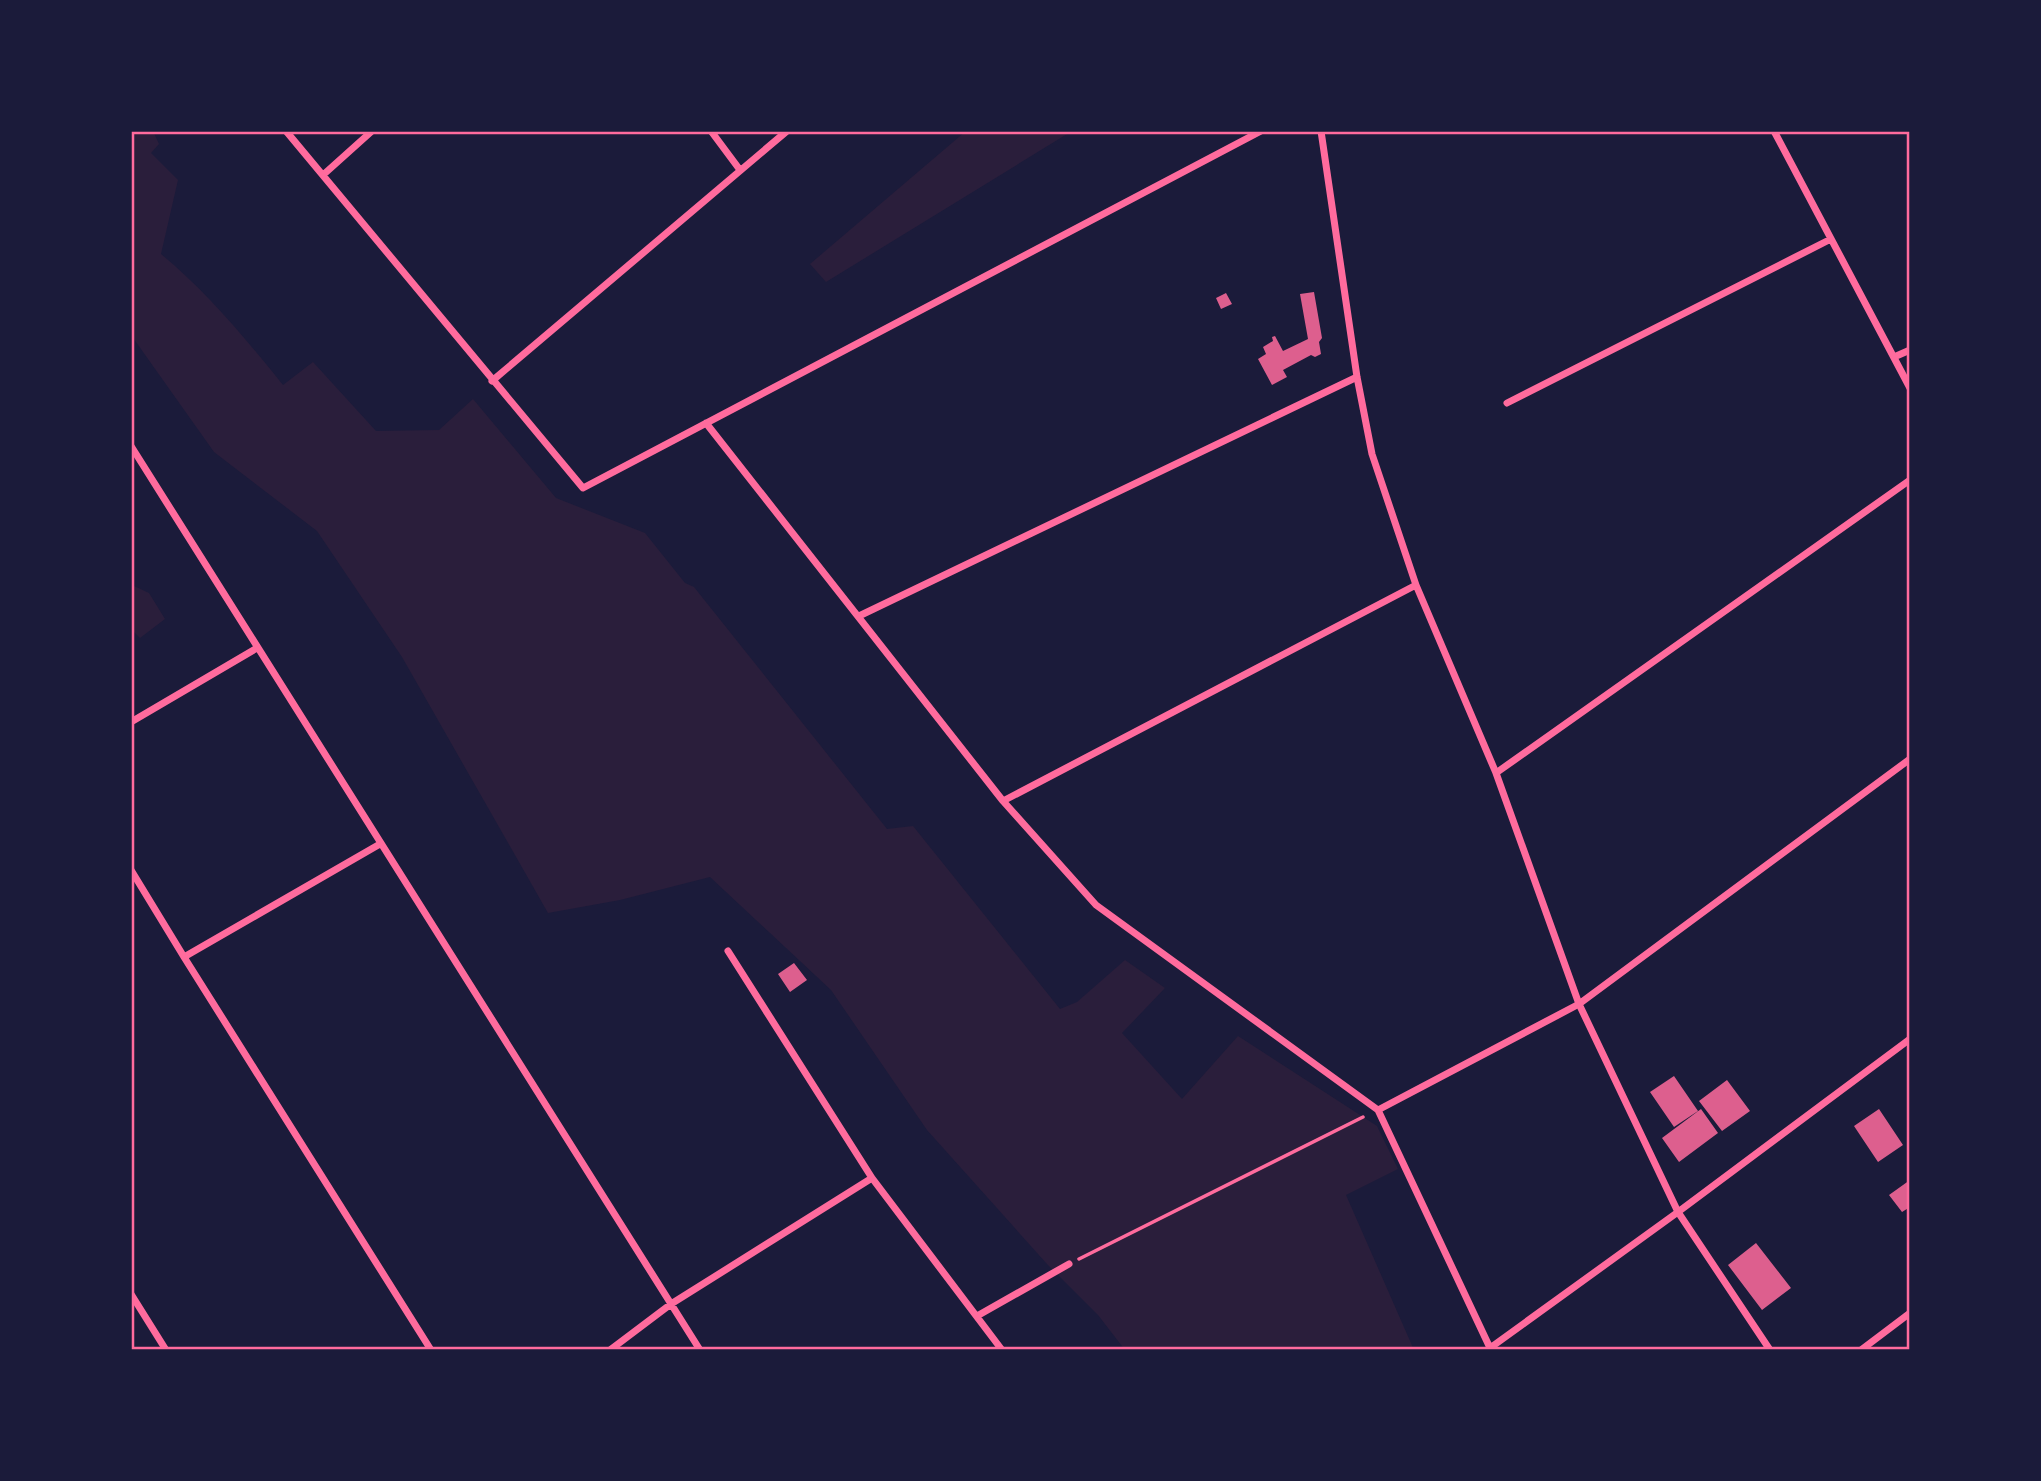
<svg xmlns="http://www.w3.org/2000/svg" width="2041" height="1481" font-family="'Playfair Display',serif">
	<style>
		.green { fill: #2a1e3b }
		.building { fill: #dd5f8e }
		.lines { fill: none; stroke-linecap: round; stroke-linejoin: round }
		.path { stroke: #ff6b9d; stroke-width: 3.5 }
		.minor { stroke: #ff6b9d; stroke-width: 7 }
		.neatline { fill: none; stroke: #ff6b9d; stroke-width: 2.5 }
	</style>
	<rect width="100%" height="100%" fill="#1b1b3a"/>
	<path class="green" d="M131,131H153L159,144L151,153L178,180L161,254C208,293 245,338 283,385L313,362L376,431L439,430L473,399L556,498L645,533L685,583L694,587L887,829L913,826L1060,1009L1077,1002L1125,960L1165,988L1122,1033L1182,1099L1238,1036L1377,1126L1398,1169L1346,1195L1414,1350H1125L1098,1315L1047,1264L927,1130L831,990L710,877L620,900L548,913L402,657L317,531L214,452L131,335Z
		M966,131H1072L826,282L810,264Z
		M131,581L134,586L149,593L165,619L140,638L131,629Z"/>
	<path class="building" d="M1314,292L1322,338L1319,342L1321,354L1315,357L1311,355L1283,370L1287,377L1272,385L1258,359L1266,354L1263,347L1273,341L1272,337L1275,336L1283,351L1308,339L1300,294Z
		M1226,293L1232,304L1221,309L1216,298Z
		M794,963L807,980L790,992L778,974Z
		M1674,1076L1698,1111L1674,1127L1650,1092Z
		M1727,1080L1750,1111L1722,1131L1699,1101Z
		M1701,1109L1718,1133L1679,1162L1662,1138Z
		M1879,1109L1903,1145L1878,1162L1854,1126Z
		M1910,1180V1207L1902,1212L1889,1195Z
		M1756,1243L1791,1288L1762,1310L1728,1265Z"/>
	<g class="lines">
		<path class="path" d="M1079,1259L1363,1117"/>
		<path class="minor" d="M286,131L583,488L1261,131
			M711,131L740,170
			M1321,131L1357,377L1372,454L1416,585L1496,773L1579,1004L1678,1212L1770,1350
			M1774,131L1910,388
			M323,175L372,131
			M1894,357L1910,350
			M492,381L787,131
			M1507,403L1829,240
			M706,423L1003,801L1096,905L1378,1110L1491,1350
			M131,446L700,1350
			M859,616L1357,377
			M131,722L257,648
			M1496,773L1910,480
			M1003,801L1416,585
			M131,870L184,957L431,1350
			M728,951L872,1178L1002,1350
			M184,957L380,844
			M1378,1110L1579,1004L1910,759
			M131,1294L166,1350
			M977,1316L1069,1264
			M1490,1348L1678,1212L1910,1039
			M610,1350L671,1304L872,1178
			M1861,1350L1910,1313"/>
	</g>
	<rect width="2041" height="1481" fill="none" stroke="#1b1b3a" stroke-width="266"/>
	<rect x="133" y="133" width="1775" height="1215" class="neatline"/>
</svg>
